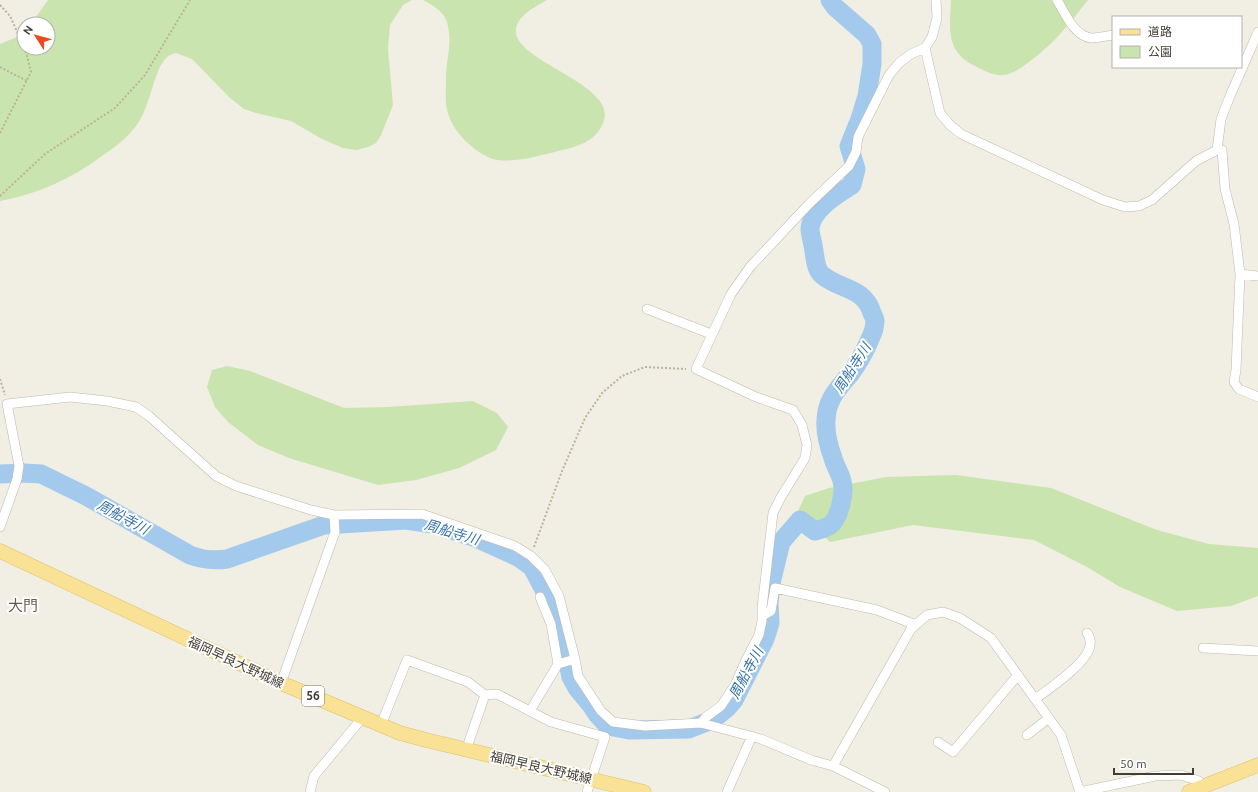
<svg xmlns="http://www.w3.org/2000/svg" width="1258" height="792" font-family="Ubuntu,'Noto Sans JP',sans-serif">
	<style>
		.green { fill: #c9e4ae }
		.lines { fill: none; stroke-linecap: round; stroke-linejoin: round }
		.river { stroke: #a3caec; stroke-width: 19 }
		.street-casing { stroke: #bfb9aa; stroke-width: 10 }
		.primary-casing { stroke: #ddc066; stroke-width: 15 }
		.path { stroke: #bdb299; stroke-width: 2; stroke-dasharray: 2 2; stroke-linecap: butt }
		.street { stroke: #fff; stroke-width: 9 }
		.primary { stroke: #f9e295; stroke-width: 14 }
		.labels { text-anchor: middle; stroke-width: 4; stroke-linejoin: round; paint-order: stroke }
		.shield { fill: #fff; stroke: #7b7871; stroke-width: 1 }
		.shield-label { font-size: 12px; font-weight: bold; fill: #433e34 }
		.street-label { font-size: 13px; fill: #433e34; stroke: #fff }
		.water-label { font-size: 14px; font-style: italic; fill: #3471a9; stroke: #fff }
		.quarter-label { font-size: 15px; fill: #655c4c; stroke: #fff }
	</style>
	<rect width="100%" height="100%" fill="#f1eee4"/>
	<path class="green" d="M48,0H412L403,5L390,25L388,49L393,105L381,135L376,143L368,147L356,150L343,148L322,139L291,121L256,113L244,109L230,98L192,59L176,53C173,54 169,55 167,57C153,70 151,107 136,126C127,138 115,147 102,156C71,179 38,194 0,201V44L17,37L24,31V48H48V24H31Z
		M423,0H547C535,7 514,17 516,33C519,62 615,85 604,120C596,146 569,148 546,154C530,158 514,162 498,160C485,159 464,142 457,131C453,126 448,116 447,109C445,100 446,89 446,79C446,59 453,43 447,22C444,12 433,5 423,0Z
		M951,0H1088C1068,25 1055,43 1029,62C1022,67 1013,74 1004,75C993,76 985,71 975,66C945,51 950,29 951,0Z
		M227,366L250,371L344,408L389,407L473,401L497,413L508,427L496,450L459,468L416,480L378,485L289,458L258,445L228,422L215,407L207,387L212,370Z
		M956,475L1051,488L1157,530L1209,544L1258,548V596L1231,606L1177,611L1120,587L1087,567L1034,540L913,525L830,542L798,511L805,496L829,488L886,477Z"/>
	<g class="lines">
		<path class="river" d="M0,474L25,473L41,474L86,496L190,555C203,560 213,561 227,559L324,525L406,520L433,524L476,538L518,557L532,567L558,616L571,677L577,688L591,705L597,714L608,726L629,730L689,729L712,720L727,708L734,700L765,639L770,623L769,602L772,579L781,542L800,520L815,531C819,530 825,528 829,526C840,519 845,492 842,481C840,473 835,466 833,458C829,447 825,432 826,420C827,398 838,389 851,373C859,362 865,351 870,339C873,333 875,327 875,321C875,319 873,315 872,313C864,286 838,290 821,274C816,269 815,258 814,251C813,244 811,237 810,230C810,210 838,194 852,185L856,169L849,146L860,119L867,96L872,64V44L867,35L835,7L830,0"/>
		<g class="street-casing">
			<path id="street" d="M1057,0C1065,13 1074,36 1091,38C1098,38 1106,36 1113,35
				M925,48L940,113L950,125L961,134L1103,200L1125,207L1139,206L1152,200L1196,161L1217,150H1222L1225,189L1234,224L1240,274L1236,370L1234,382L1239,389L1258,397
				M1217,150L1221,119L1230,96L1258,32
				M1240,274L1258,276
				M647,309L711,334
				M0,527L17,479L19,466L7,404L70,397L107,401L136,407L149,416L216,476L236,486L311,510L334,515L422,514L515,546L531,556L545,570L559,596L575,659L578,676L601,711L613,722L645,726L701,723L761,739L811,760L833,766L885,792
				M540,597L551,624L558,664
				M762,616L771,611L775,588L877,610L916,625
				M1203,648L1258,651
				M281,683L335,532L334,515
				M485,695L497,694L551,722L605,737L587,792
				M1035,699C1049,689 1089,662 1090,645C1091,641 1089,636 1087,633
				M530,711L558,664L575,659
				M701,723L706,717L721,706L735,685L746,660L759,635L762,621V608L773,513L781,497L805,458L807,445L802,425L793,410L756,397L696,369L731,294L750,267L809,204L849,166L856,152L858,137L889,75L900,62L911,54L925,48L932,37L937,18L936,0
				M381,725L407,660L468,682L485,695L466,750
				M1027,735L1049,718
				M938,742L953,752L1018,675
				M833,766L911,629L927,615L943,612L960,618L991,638L1061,735L1080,792
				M310,792L314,776L363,717
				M727,792L752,736
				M1080,792L1155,776L1181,775L1199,781L1201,787"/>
		</g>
		<g class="primary-casing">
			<path id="primary" d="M0,551L281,683L400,733L426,740L644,792
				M1189,792L1258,765"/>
		</g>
		<path class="path" d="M0,5L10,16L24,47
			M0,67L27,81
			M0,133L31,72L25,48
			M0,196L45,154L115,108L145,75L190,0
			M0,379L5,395
			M534,547L562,471L585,418L602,393L622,376L645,367L686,369"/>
		<use href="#street" class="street"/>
		<use href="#primary" class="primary"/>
	</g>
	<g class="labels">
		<rect class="shield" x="302" y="686" width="22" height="20" rx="3"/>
		<g class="shield-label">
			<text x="313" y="700">56</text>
		</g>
		<g class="street-label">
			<text transform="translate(236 662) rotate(25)" y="5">福岡早良大野城線</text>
			<text transform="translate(541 767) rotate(13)" y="5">福岡早良大野城線</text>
		</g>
		<g class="water-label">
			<text transform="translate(852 368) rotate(-57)" y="5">周船寺川</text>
			<text transform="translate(123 517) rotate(28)" y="5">周船寺川</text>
			<text transform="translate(452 532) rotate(17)" y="5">周船寺川</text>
			<text transform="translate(746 673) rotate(-62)" y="5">周船寺川</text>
		</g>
		<g class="quarter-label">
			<text x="23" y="611">大門</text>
		</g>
	</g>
	<rect x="1112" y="16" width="130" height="52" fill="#ffffff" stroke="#b4b2ae"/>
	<rect x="1120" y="29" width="20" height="6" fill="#f9e295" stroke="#b4b2ae"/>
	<text x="1148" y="36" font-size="12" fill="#433e34">道路</text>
	<rect x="1120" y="46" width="20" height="12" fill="#c9e4ae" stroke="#b4b2ae"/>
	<text x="1148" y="56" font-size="12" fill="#433e34">公園</text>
	<g transform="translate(36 36) rotate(306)"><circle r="19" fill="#ffffff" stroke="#b4b2ae"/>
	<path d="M0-3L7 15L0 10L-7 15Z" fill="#ef481d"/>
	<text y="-6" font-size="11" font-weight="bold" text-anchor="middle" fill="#433e34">N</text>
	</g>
	<path d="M1114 768v6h79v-6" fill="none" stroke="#433e34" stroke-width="2"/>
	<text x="1120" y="768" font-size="12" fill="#433e34" stroke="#ffffff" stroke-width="3" paint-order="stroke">50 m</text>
</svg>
